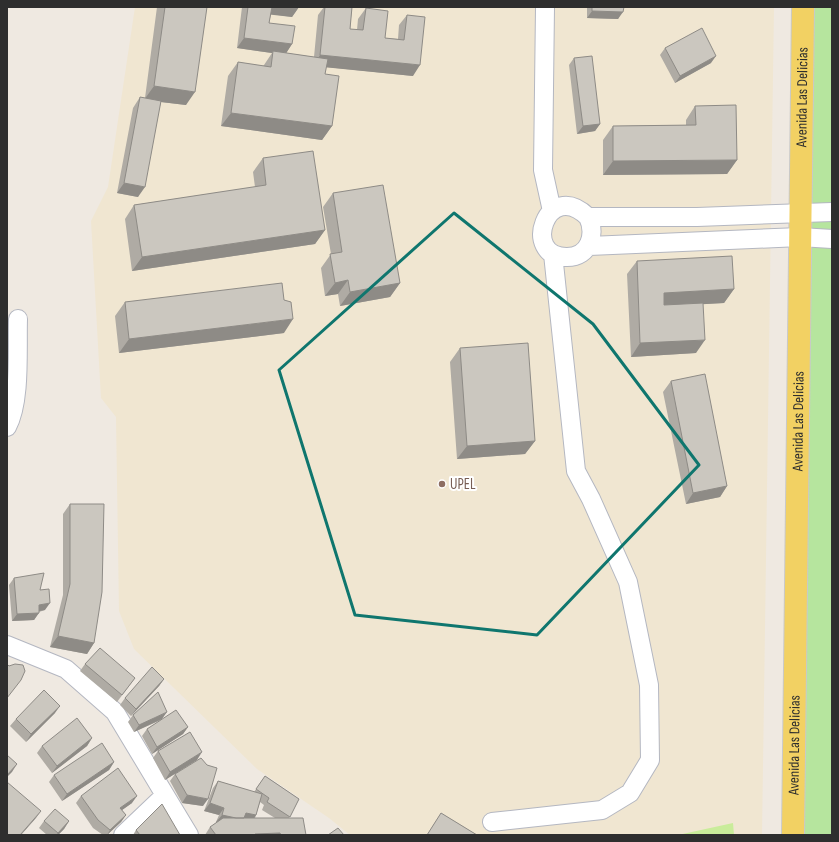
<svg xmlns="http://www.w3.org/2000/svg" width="839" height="842" font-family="'Sofia Sans Condensed',sans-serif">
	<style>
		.education { fill: #f0e6d1 }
		.green { fill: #b6e59e }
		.pitch { fill: #c9ec9a }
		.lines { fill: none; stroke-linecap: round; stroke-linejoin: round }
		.minor-casing { stroke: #b4b7c1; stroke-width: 20 }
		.primary-casing { stroke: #c9c9c9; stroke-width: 24 }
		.minor { stroke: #fff; stroke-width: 18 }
		.primary { stroke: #f2d163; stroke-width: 22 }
		.wall { fill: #afaba4; fill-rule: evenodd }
		.shaded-wall { fill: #8e8b86 }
		.building { fill: #cbc7bf; stroke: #8e8b86 }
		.marked { fill: none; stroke: #0f766e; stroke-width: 3; stroke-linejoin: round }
		.education-dot { fill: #8d6e63; stroke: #fff; stroke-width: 1.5 }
		.labels { text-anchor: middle; stroke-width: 4; stroke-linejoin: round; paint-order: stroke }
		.street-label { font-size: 15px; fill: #2e2e2e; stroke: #fff }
		.education-label { font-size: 15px; fill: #785e54; stroke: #fff; text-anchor: start }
	</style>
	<rect width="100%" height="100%" fill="#efe9e1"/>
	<path class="education" d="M135,7H774L762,835H350L329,818L257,769L134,649L119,611L116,417L101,398L91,221L108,187Z"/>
	<path class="green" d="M803,7H832V835H793Z"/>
	<path class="pitch" d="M733,823L734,835H678Z"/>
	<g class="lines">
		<g class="minor-casing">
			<path id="minor" d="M545,7L543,170L552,211
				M588,217C596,234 590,257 567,257C520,258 547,177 588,217H697L832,212
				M589,246L800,237L832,239
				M7,427C21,401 17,350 18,319
				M7,645L66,669L115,712L189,835
				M492,822L602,810L630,793L650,760L649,685L628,582L591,499L576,471L553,254
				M123,835L164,796"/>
		</g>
		<g class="primary-casing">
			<g id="primary">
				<path id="s1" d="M793,835L803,7"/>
			</g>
		</g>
		<use href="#minor" class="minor"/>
		<use href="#primary" class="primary"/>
	</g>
	<path class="wall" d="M157,7H207L186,105L161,102L138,197L117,193L133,108L140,97L145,98Z
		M242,7H299L292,17L271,14L269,23L292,44L286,53L314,57L318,15L324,7H352L350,29L357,30L358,19L366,8L385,38L398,39L399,25L407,15L413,76L326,67L325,74L332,126L322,140L221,126L228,76L238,62L263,66L264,65L272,53L237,48Z
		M587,7H624L618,19L587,18Z
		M665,48L711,63L675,83L660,55Z
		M574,58L600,124L595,131L577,134L569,65Z
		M695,106L737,160L727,174L603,175V140L613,126L686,125V120Z
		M263,158L325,230L315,244L132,271L125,219L134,205L255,187L253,172Z
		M333,193L400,283L390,297L340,306L338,294L325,296L321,268L331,254L323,207Z
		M637,261L734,289L724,303L703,304L696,353L631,357L627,274Z
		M125,302L284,333L119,353L115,316Z
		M460,348L535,441L525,454L457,459L450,362Z
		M671,381L727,486L720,497L686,504L663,392Z
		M70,504L94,643L87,654L50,647L63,595V514Z
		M14,578L40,590L45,610L39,612L34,620L12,621L9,585Z
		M85,664L135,678L117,702L80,671Z
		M164,679L159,686L131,716L120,705L125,698Z
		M55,713L26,742L10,726L16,719Z
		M133,715L162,719L188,727L183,734L152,754L142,736L147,729L161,720L134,732L128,722Z
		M92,738L87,746L52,773L37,753L42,746Z
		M158,751L197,760L165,780L153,758Z
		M114,762L109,770L62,801L49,782L54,775Z
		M175,774L203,806L182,803L170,781Z
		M265,776L299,799L289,818L306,835H205L210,827L217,822H216L219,815L204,811L213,788L218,781L254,792ZM260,802L264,805L262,810L275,818H255L256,815Z
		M81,796L132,803L122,810L126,815L121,822L107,835H103L93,828L76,803Z
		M441,813L477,835H427Z
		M44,821H69L64,829L58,835H47L39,828Z
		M136,830L180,835H133Z"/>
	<path class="shaded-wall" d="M269,7H299L292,17L265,14Z
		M592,11L623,12L618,19L587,18Z
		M244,38L292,44L285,55L273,51L272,53L237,48Z
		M320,55L420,65L413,76L313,66Z
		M716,56L711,63L675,83L680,76Z
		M154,86L195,92L186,105L144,100Z
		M231,113L332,126L322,140L221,126Z
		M600,124L595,131L577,134L583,126Z
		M737,160L727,174L603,175L613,161Z
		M124,183L145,187L138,197L117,193Z
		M325,230L315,244L132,271L142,257Z
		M348,280L338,294L325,296L335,283Z
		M400,283L390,297L340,306L350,292Z
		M734,289L724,303L654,307L664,293Z
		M293,319L284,333L119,353L129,339Z
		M705,340L696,353L631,357L640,343Z
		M535,441L525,454L457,459L467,446Z
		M727,486L720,497L686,504L693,493Z
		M50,603L45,610L34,612L39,605Z
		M39,613L34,620L12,621L17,614Z
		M58,636L94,643L87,654L50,647Z
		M164,679L159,686L131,716L136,709Z
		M60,706L55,713L26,742L31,734Z
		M167,712L162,719L134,732L139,725Z
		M188,727L183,734L152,754L157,747Z
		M92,738L87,746L52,773L57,766Z
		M202,752L197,760L165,780L170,772Z
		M114,762L109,770L62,801L67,794Z
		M17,764L12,772L7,777V775Z
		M187,795L208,799L203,806L182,803Z
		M137,796L132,803L115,815L120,808Z
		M210,803L224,808L219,815L204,811Z
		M41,811L36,818L21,835H20Z
		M246,813L256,815L251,823L239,827L216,822L222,815Z
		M126,815L121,822L107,835L110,830Z
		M69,821L64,829L58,835H56Z
		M280,833L279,835H254L255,834Z"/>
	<path class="building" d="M165,7H207L195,92L154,86Z
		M248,7H272L269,23L295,26L292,44L244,38Z
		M325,7H352L350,29L363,30L366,8L388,11L385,38L404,40L407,15L425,17L420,65L320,55Z
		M592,7H624L623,12L592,11Z
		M702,28L716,56L680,76L665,48Z
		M273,51L328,59L325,74L339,76L332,126L231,113L238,62L271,67Z
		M592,56L600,124L583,126L574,58Z
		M140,97L161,101L145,187L124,183Z
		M736,105L737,160L613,161V126L696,125L695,106Z
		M313,151L325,230L142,257L134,205L266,185L263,158Z
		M383,185L400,283L350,292L348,280L335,283L330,254L342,252L333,193Z
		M732,256L734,289L664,293V305L703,303L705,340L640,343L637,261Z
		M282,283L284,300L291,302L293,319L129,339L125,302Z
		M528,343L535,441L467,446L460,348Z
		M705,374L727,486L693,493L671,381Z
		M70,504H104L102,592L94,643L58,636L70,584Z
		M44,573L40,590L49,589L50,603L39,605V613L17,614L14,578Z
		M100,648L135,678L122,695L85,664Z
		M7,664L9,666L15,664L23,665L25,671L21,680L7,698Z
		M152,667L164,679L136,709L125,698Z
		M44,690L60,706L31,734L16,719Z
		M158,692L167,712L139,725L133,715Z
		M176,710L188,727L157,747L147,729Z
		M77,718L92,738L57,766L42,746Z
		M190,732L202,752L170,772L158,751Z
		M102,743L114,762L67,794L54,775Z
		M7,755L17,764L7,775Z
		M201,758L207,765L217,768L208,799L187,795L175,774Z
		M118,768L137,796L120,808L126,815L110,830L98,820L81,796Z
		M265,776L299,799L290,817L267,802L269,798L256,789Z
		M218,781L262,794L256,815L246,813L244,818H236L222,815L224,808L210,803Z
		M7,782L41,811L20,835H7V808L8,807L7,806Z
		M162,804L180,835H140L136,830Z
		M55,809L69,821L58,833L44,821Z
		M441,813L477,835H427Z
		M223,818H303L306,835H281L280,833L255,834V835H216L210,827Z
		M338,828L344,835H328Z"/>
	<path class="marked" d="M454,213L593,324L699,465L537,635L355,615L279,370Z"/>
	<circle class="education-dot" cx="442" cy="484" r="4"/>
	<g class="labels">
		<g class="street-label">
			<text dy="5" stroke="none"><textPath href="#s1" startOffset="738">Avenida Las Delicias</textPath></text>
			<text dy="5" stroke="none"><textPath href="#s1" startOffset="414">Avenida Las Delicias</textPath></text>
			<text dy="5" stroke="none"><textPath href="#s1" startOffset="90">Avenida Las Delicias</textPath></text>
		</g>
		<g class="education-label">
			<text x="450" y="489">UPEL</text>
		</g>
	</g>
	<rect width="839" height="842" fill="none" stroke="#2e2e2e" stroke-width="16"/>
</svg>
